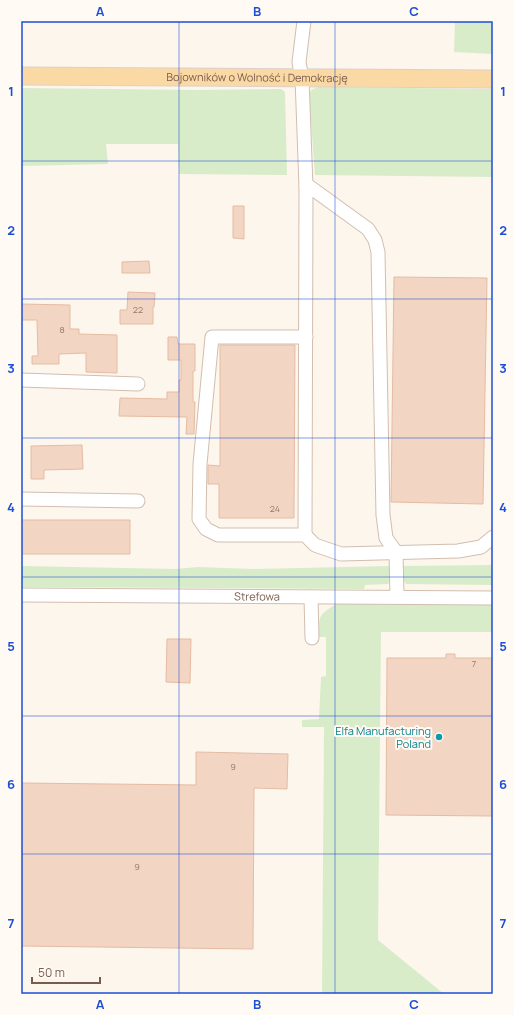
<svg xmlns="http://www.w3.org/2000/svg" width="514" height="1015" font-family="Manrope,sans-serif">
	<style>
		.green { fill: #d8ecc9 }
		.building { fill: #f3d5c3; stroke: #e6bba3 }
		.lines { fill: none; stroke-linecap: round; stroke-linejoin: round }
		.minor-casing { stroke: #d1beb0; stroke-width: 15 }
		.major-casing { stroke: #dad1cd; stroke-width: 19 }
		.minor { stroke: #fff; stroke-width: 13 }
		.major { stroke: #fbd9a5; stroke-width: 17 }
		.grid { fill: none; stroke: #1d4ed8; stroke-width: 1; stroke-opacity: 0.55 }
		.culture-dot { fill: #0f9aa8; stroke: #fffaf3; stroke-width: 1.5 }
		.labels { text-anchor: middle; stroke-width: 4; stroke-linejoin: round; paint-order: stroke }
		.number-label { font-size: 9px; fill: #987a6a }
		.street-label { font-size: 11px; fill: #7a5c4d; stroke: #fffaf3 }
		.culture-label { font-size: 11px; fill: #0d838f; stroke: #fffaf3; text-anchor: end }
		.neatline { fill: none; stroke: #1d4ed8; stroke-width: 1.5 }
		.grid-label { font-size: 13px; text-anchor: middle; font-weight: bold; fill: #1d4ed8 }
	</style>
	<rect width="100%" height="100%" fill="#fdf6ec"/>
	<path class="green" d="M455,21H493V54L454,52Z
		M318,87L493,89V177L315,175L309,95L311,90Z
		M21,88L196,90L281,89L285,92L287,175L179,174L178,144H106L108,164L21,166Z
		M493,565V585L406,584L404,581L403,566Z
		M21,566L176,569L198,567L252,569L391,566V579L388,584L365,585L364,589L21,587Z
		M338,603H488L493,606V632H381L378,940L444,994H322L324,727H302V720L319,719L321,677L326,676V637H319C319,615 318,615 338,603Z"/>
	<path class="building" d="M233,206H244V239L233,238Z
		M149,261L150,273H122V262Z
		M394,277L487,278L483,504L391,502Z
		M128,292L155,293L154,307H153V324H120V310H127Z
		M21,304L70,305V329H79V334L117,335V373L86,372V353L59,354V364H32V356H38L37,320H21Z
		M168,337H177L178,344H195V371H193V402H195L194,434H186L187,417L119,416L120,398L167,399V392H179V380H181V360H168Z
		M220,345H295L294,518H219V484H208V465L220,466Z
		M82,445L83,469L44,470V479H31V446Z
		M21,520H130V554H21Z
		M167,639H191L190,683L166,682Z
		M446,654H455V658H492V816L386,815L387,658H446Z
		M196,752L288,754L287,789L254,788L253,949L21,946V783L196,785Z"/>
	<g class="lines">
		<g class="minor-casing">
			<g id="minor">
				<path d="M304,21L299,62L302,78L306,187"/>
				<path d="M306,337H212L200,464L199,519L206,529L218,535H305L315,545L341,554L458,551L481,547L493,537"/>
				<path d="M21,380L138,384"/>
				<path d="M21,499L138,501"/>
				<path d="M305,535L306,187H310L368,229L375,240L378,252L383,515L386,538L396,552L397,597"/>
				<path id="s1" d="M21,595L493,598"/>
				<path d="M311,597L312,638"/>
			</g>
		</g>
		<g class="major-casing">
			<g id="major">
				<path id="s2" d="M21,76L493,79"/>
			</g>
		</g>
		<use href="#minor" class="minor"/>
		<use href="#major" class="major"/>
	</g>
	<path class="grid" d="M179,21V994M335,21V994M21,161H493M21,299H493M21,438H493M21,577H493M21,716H493M21,854H493"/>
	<circle class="culture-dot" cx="439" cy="737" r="4"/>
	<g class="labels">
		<g class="number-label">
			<text x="138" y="313">22</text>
			<text x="62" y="333">8</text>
			<text x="275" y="512">24</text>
			<text x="474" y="667">7</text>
			<text x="233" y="770">9</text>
			<text x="137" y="870">9</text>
		</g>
		<g class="street-label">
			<text dy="4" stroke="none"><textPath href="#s2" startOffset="236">Bojowników o Wolność i Demokrację</textPath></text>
			<text dy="4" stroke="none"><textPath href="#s1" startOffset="236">Strefowa</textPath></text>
		</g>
		<g class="culture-label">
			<text x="431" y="735">Elfa Manufacturing<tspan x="431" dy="13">Poland</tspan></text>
		</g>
	</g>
	<rect width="514" height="1015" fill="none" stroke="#fffaf3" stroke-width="44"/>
	<path d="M32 977v6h68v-6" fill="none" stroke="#7a5c4d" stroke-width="2"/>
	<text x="38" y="977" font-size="12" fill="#7a5c4d" stroke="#fffaf3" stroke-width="3" paint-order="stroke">50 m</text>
	<rect x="22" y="22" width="470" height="971" class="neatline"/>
	<g class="grid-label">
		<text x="100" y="16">A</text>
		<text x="257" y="16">B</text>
		<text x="414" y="16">C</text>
		<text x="11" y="96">1</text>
		<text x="503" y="96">1</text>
		<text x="11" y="235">2</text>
		<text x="503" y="235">2</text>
		<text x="11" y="373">3</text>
		<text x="503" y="373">3</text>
		<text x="11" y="512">4</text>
		<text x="503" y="512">4</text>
		<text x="11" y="651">5</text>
		<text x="503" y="651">5</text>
		<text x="11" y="789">6</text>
		<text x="503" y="789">6</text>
		<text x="11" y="928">7</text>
		<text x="503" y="928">7</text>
		<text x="100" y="1009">A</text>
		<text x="257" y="1009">B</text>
		<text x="414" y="1009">C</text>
	</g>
</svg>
